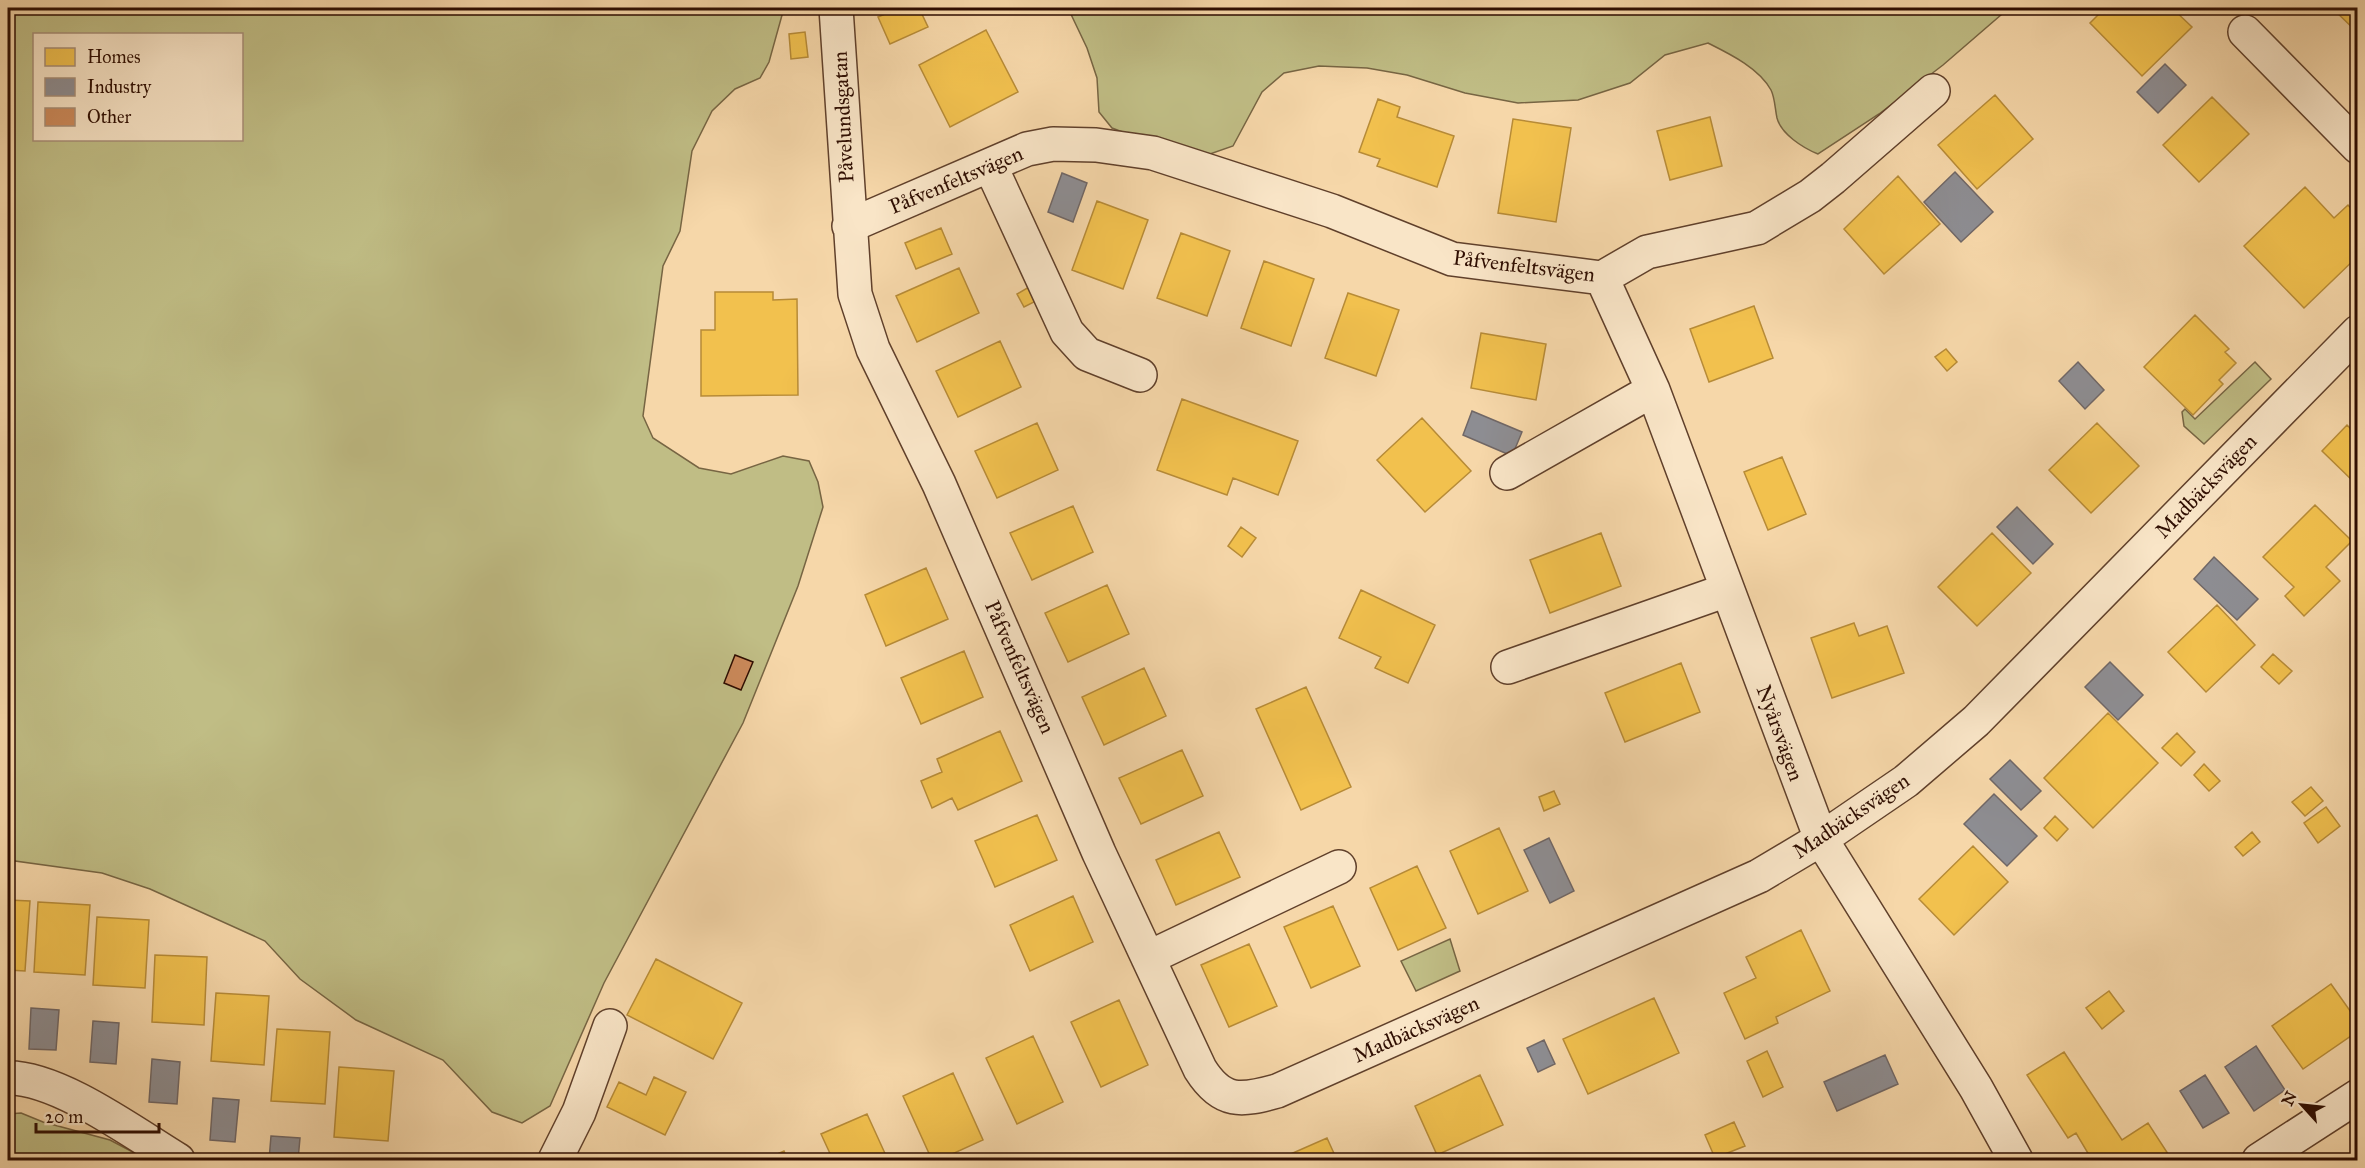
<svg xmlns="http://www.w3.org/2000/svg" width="2365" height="1168" font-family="'IM FELL Great Primer',serif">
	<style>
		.green { fill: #c0bd85; stroke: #776543; stroke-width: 1.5; fill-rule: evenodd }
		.homes { fill: #f2c14e; stroke: #b78b37; stroke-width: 1.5 }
		.industry { fill: #8d8d92; stroke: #706766; stroke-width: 1.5 }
		.building { fill: #cc8a5b; stroke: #2e0d01; stroke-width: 1.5 }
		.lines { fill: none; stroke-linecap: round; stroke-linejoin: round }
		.minor-casing { stroke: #60402b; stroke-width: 36 }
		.minor { stroke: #f9e5c7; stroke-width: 33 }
		.labels { text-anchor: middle; stroke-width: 6; stroke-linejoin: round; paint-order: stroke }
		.street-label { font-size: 21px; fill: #2e0d01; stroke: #f9e5c7 }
	</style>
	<rect width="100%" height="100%" fill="#f6d7a9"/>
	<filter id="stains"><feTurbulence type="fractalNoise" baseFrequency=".00333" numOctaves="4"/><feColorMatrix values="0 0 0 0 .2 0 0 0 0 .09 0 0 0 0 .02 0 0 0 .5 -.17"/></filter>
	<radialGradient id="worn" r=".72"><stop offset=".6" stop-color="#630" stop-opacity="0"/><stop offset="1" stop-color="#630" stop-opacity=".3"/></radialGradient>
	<path class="green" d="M8,8H784L769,62L760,78L735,89L712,111L692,151L680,231L663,266L643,416L653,438L699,468L731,474L783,456L809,461L818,482L823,507L798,586L743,723L604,983L550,1106L522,1123L492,1112L443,1060L356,1020L300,979L265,941L150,889L102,873L8,860ZM34,34H242V140H34Z
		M1068,8H2009L1943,65L1879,114L1818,154C1803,148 1781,134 1777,118C1775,109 1775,98 1771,90C1759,68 1730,54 1708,43L1665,55L1630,83L1578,100L1518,103L1465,93L1407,75L1367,68L1319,66L1284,73L1262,92L1233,146L1210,154L1165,142L1141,139L1112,128L1099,112L1097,78L1087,48Z
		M2255,362L2271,379L2204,444L2184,426L2182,412L2185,409L2195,419Z
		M1450,939L1460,971L1416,991L1401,961Z
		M21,1113L43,1122L110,1140L148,1160H8V1114Z"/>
	<path class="homes" d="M900,8H919L928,27L890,44L878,17Z
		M2105,8H2172L2192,27L2142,76L2090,23Z
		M2332,8H2358V33Z
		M986,30L1018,92L950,127L919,65Z
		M805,32L808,57L791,59L789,34Z
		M1995,95L2033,139L1977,189L1938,145Z
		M2212,97L2249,134L2199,182L2163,145Z
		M1378,99L1400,107L1397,117L1454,136L1437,187L1377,166L1380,159L1359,152Z
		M1710,117L1722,166L1670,180L1657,131Z
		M1513,119L1571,128L1556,222L1498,213Z
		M1898,176L1940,224L1884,274L1844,229Z
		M2305,187L2334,218L2348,205L2358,216V256L2304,308L2244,246Z
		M1097,201L1148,220L1123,289L1072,270Z
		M941,228L952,254L916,269L905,243Z
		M1181,233L1230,251L1207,316L1157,298Z
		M1264,261L1314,279L1291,346L1241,328Z
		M959,268L979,313L917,342L896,296Z
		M1029,287L1036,301L1024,307L1017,294Z
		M715,292H773V300L797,299L798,395L701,396V330H715Z
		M1348,293L1399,310L1376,376L1325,358Z
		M1754,306L1773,358L1709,382L1690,329Z
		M2195,315L2229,349L2225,352L2236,363L2219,380L2223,384L2193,415L2144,367Z
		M1481,333L1546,344L1536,400L1471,388Z
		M1000,341L1021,387L958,417L936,371Z
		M1946,349L1957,362L1947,371L1935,357Z
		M1182,399L1298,441L1278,495L1233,478L1227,495L1157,470Z
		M1422,418L1471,471L1425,512L1377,460Z
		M1037,423L1058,470L997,498L975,451Z
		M2097,423L2139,466L2091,513L2049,470Z
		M2347,425L2358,436V486L2322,451Z
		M1782,457L1806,514L1768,530L1744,472Z
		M2315,505L2352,541L2326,567L2340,581L2304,616L2285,596L2294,587L2263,557Z
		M1073,506L1093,552L1032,580L1010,533Z
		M1241,527L1256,538L1242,557L1228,546Z
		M1601,533L1621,586L1550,613L1530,560Z
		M1992,533L2031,573L1977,626L1938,587Z
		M926,568L948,619L886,646L865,595Z
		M1107,585L1129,634L1068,662L1045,613Z
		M1361,590L1435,625L1408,683L1375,668L1381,657L1339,638Z
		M2217,605L2255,645L2206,692L2168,652Z
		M1854,623L1859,636L1887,626L1904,673L1832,698L1811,638Z
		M964,651L983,697L921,724L901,678Z
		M2273,654L2292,671L2279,684L2261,667Z
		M1681,663L1700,712L1625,742L1605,693Z
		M1144,668L1166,716L1104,745L1082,697Z
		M1306,687L1351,787L1301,810L1256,709Z
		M2108,713L2158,763L2093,828L2044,778Z
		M1000,731L1022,781L958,810L952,798L932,808L921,781L942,772L937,759Z
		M2177,733L2195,752L2181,766L2162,748Z
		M1182,750L1203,796L1141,824L1119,778Z
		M2204,764L2220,781L2209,791L2194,775Z
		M2311,787L2323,801L2305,816L2292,802Z
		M1554,791L1560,804L1544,811L1539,797Z
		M2326,807L2340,826L2318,843L2304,823Z
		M1037,815L1057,860L995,887L975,841Z
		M2055,816L2068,829L2057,841L2044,828Z
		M1499,828L1528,891L1478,914L1450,851Z
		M1219,832L1240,877L1176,905L1156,860Z
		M2252,832L2260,842L2243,856L2235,847Z
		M1973,846L2008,882L1954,935L1919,899Z
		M1417,866L1446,928L1398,950L1370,888Z
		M1073,896L1093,942L1030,971L1010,925Z
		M8,900L30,901L25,971L8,970Z
		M38,902L90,905L85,975L34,972Z
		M1333,906L1360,966L1311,988L1284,927Z
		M97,917L149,920L145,988L93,985Z
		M1801,930L1830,991L1776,1017L1778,1023L1745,1039L1724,993L1756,978L1746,957Z
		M1249,944L1277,1006L1229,1027L1201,965Z
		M155,955L207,957L204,1025L152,1022Z
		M656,959L742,1003L713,1059L627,1015Z
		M2331,984L2358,1022V1031L2303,1069L2272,1026Z
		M2109,991L2124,1011L2102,1029L2086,1008Z
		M216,993L269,996L264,1065L211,1061Z
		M1654,998L1679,1053L1588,1094L1563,1039Z
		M1119,1000L1148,1065L1101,1087L1071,1022Z
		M277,1029L330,1032L325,1104L271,1101Z
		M1033,1036L1063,1102L1017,1124L986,1058Z
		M1767,1051L1783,1087L1763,1097L1747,1061Z
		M2064,1052L2122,1140L2148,1123L2172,1160H2092L2076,1133L2068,1138L2027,1075Z
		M339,1067L394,1071L388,1141L334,1137Z
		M953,1073L983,1140L939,1160H932L903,1096Z
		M1480,1075L1503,1125L1437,1155L1415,1106Z
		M654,1077L686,1092L665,1135L607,1107L619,1082L646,1095Z
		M867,1114L888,1160H833L821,1134Z
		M1734,1122L1745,1146L1715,1158L1705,1135Z
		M1327,1138L1337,1160H1277Z
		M784,1151L788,1160H764Z"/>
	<path class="industry" d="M2165,64L2186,85L2158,113L2137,92Z
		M1955,172L1993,212L1961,242L1924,202Z
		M1062,173L1087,183L1073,222L1048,212Z
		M2078,362L2104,390L2085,409L2059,381Z
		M1472,411L1522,432L1512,456L1463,435Z
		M2017,507L2053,544L2033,564L1997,527Z
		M2214,557L2258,599L2237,620L2194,579Z
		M2110,662L2143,695L2118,720L2085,687Z
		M2010,760L2041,791L2021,810L1990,779Z
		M1994,794L2037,836L2007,866L1964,824Z
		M1549,838L1574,891L1550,903L1524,850Z
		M31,1008L59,1010L56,1050L29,1049Z
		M93,1021L119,1023L116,1064L90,1062Z
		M1544,1040L1555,1064L1538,1072L1527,1048Z
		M2256,1046L2285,1090L2254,1111L2225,1067Z
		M1885,1055L1898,1084L1837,1111L1824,1082Z
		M152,1059L180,1062L177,1104L149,1102Z
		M2205,1075L2229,1113L2203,1128L2180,1091Z
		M213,1098L239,1100L235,1142L210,1140Z
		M271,1136L300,1138L298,1160H269Z"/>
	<path class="building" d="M735,655L753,662L741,690L724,683Z"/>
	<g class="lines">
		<g class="minor-casing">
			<path id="minor" d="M836,8L855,294L873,349L939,484L1099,853L1200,1069C1222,1104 1241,1101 1277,1091L1759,876L1821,839L1906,781L1976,721L2358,332
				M2245,32L2358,147
				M990,165L1067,332L1087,354L1140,375
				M849,226L1027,149L1053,144L1096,145L1153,153L1332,211L1452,259L1602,278L1647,252L1757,228L1810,196L1833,178L1933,91
				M1602,278L1653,390L1821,839L1976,1088L2016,1160
				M1507,473L1653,390
				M1508,667L1727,590
				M1148,958L1339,867
				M8,1078C58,1077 135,1134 178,1160
				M555,1160L579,1112L610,1026
				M2259,1160L2358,1096"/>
		</g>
		<use href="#minor" class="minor"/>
	</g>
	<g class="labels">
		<g class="street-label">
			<text transform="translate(843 117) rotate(-93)" y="7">Påvelundsgatan</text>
			<text transform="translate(956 180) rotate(-23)" y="7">Påfvenfeltsvägen</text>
			<text transform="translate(1524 266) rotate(7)" y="7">Påfvenfeltsvägen</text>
			<text transform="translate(2206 486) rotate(-46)" y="7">Madbäcksvägen</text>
			<text transform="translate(1020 667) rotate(66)" y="7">Påfvenfeltsvägen</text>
			<text transform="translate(1780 733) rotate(70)" y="7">Nyårsvägen</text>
			<text transform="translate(1851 816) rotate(-34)" y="7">Madbäcksvägen</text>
			<text transform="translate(1416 1029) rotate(-24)" y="7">Madbäcksvägen</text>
		</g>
	</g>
	<rect width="2365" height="1168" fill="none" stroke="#f6d7a9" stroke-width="30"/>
	<rect x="9" y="9" width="2347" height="1150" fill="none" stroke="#2e0d01" stroke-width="3"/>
	<rect x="15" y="15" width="2335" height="1138" fill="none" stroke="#2e0d01" stroke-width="1.5"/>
	<rect x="33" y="33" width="210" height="108" fill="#f9e5c7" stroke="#a88f78" stroke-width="1.5"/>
	<rect x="45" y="48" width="30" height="18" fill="#f2c14e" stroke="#a88f78" stroke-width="1.5"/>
	<text x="87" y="63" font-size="18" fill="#2e0d01">Homes</text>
	<rect x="45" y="78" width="30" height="18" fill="#8d8d92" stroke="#a88f78" stroke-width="1.5"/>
	<text x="87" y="93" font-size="18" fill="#2e0d01">Industry</text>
	<rect x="45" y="108" width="30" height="18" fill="#cc8a5b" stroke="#a88f78" stroke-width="1.5"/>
	<text x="87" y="123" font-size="18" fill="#2e0d01">Other</text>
	<g transform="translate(2302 1105) rotate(297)" stroke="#f9e5c7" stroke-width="4.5" paint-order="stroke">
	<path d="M0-4.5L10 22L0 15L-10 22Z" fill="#2e0d01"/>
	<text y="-9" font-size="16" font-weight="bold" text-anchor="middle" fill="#2e0d01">N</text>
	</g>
	<path d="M36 1123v9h123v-9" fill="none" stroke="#2e0d01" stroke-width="3"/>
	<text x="45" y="1123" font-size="18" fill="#2e0d01" stroke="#f9e5c7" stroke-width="4.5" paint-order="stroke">20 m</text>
	<rect width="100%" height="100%" filter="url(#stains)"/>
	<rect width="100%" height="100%" fill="url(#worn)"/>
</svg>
